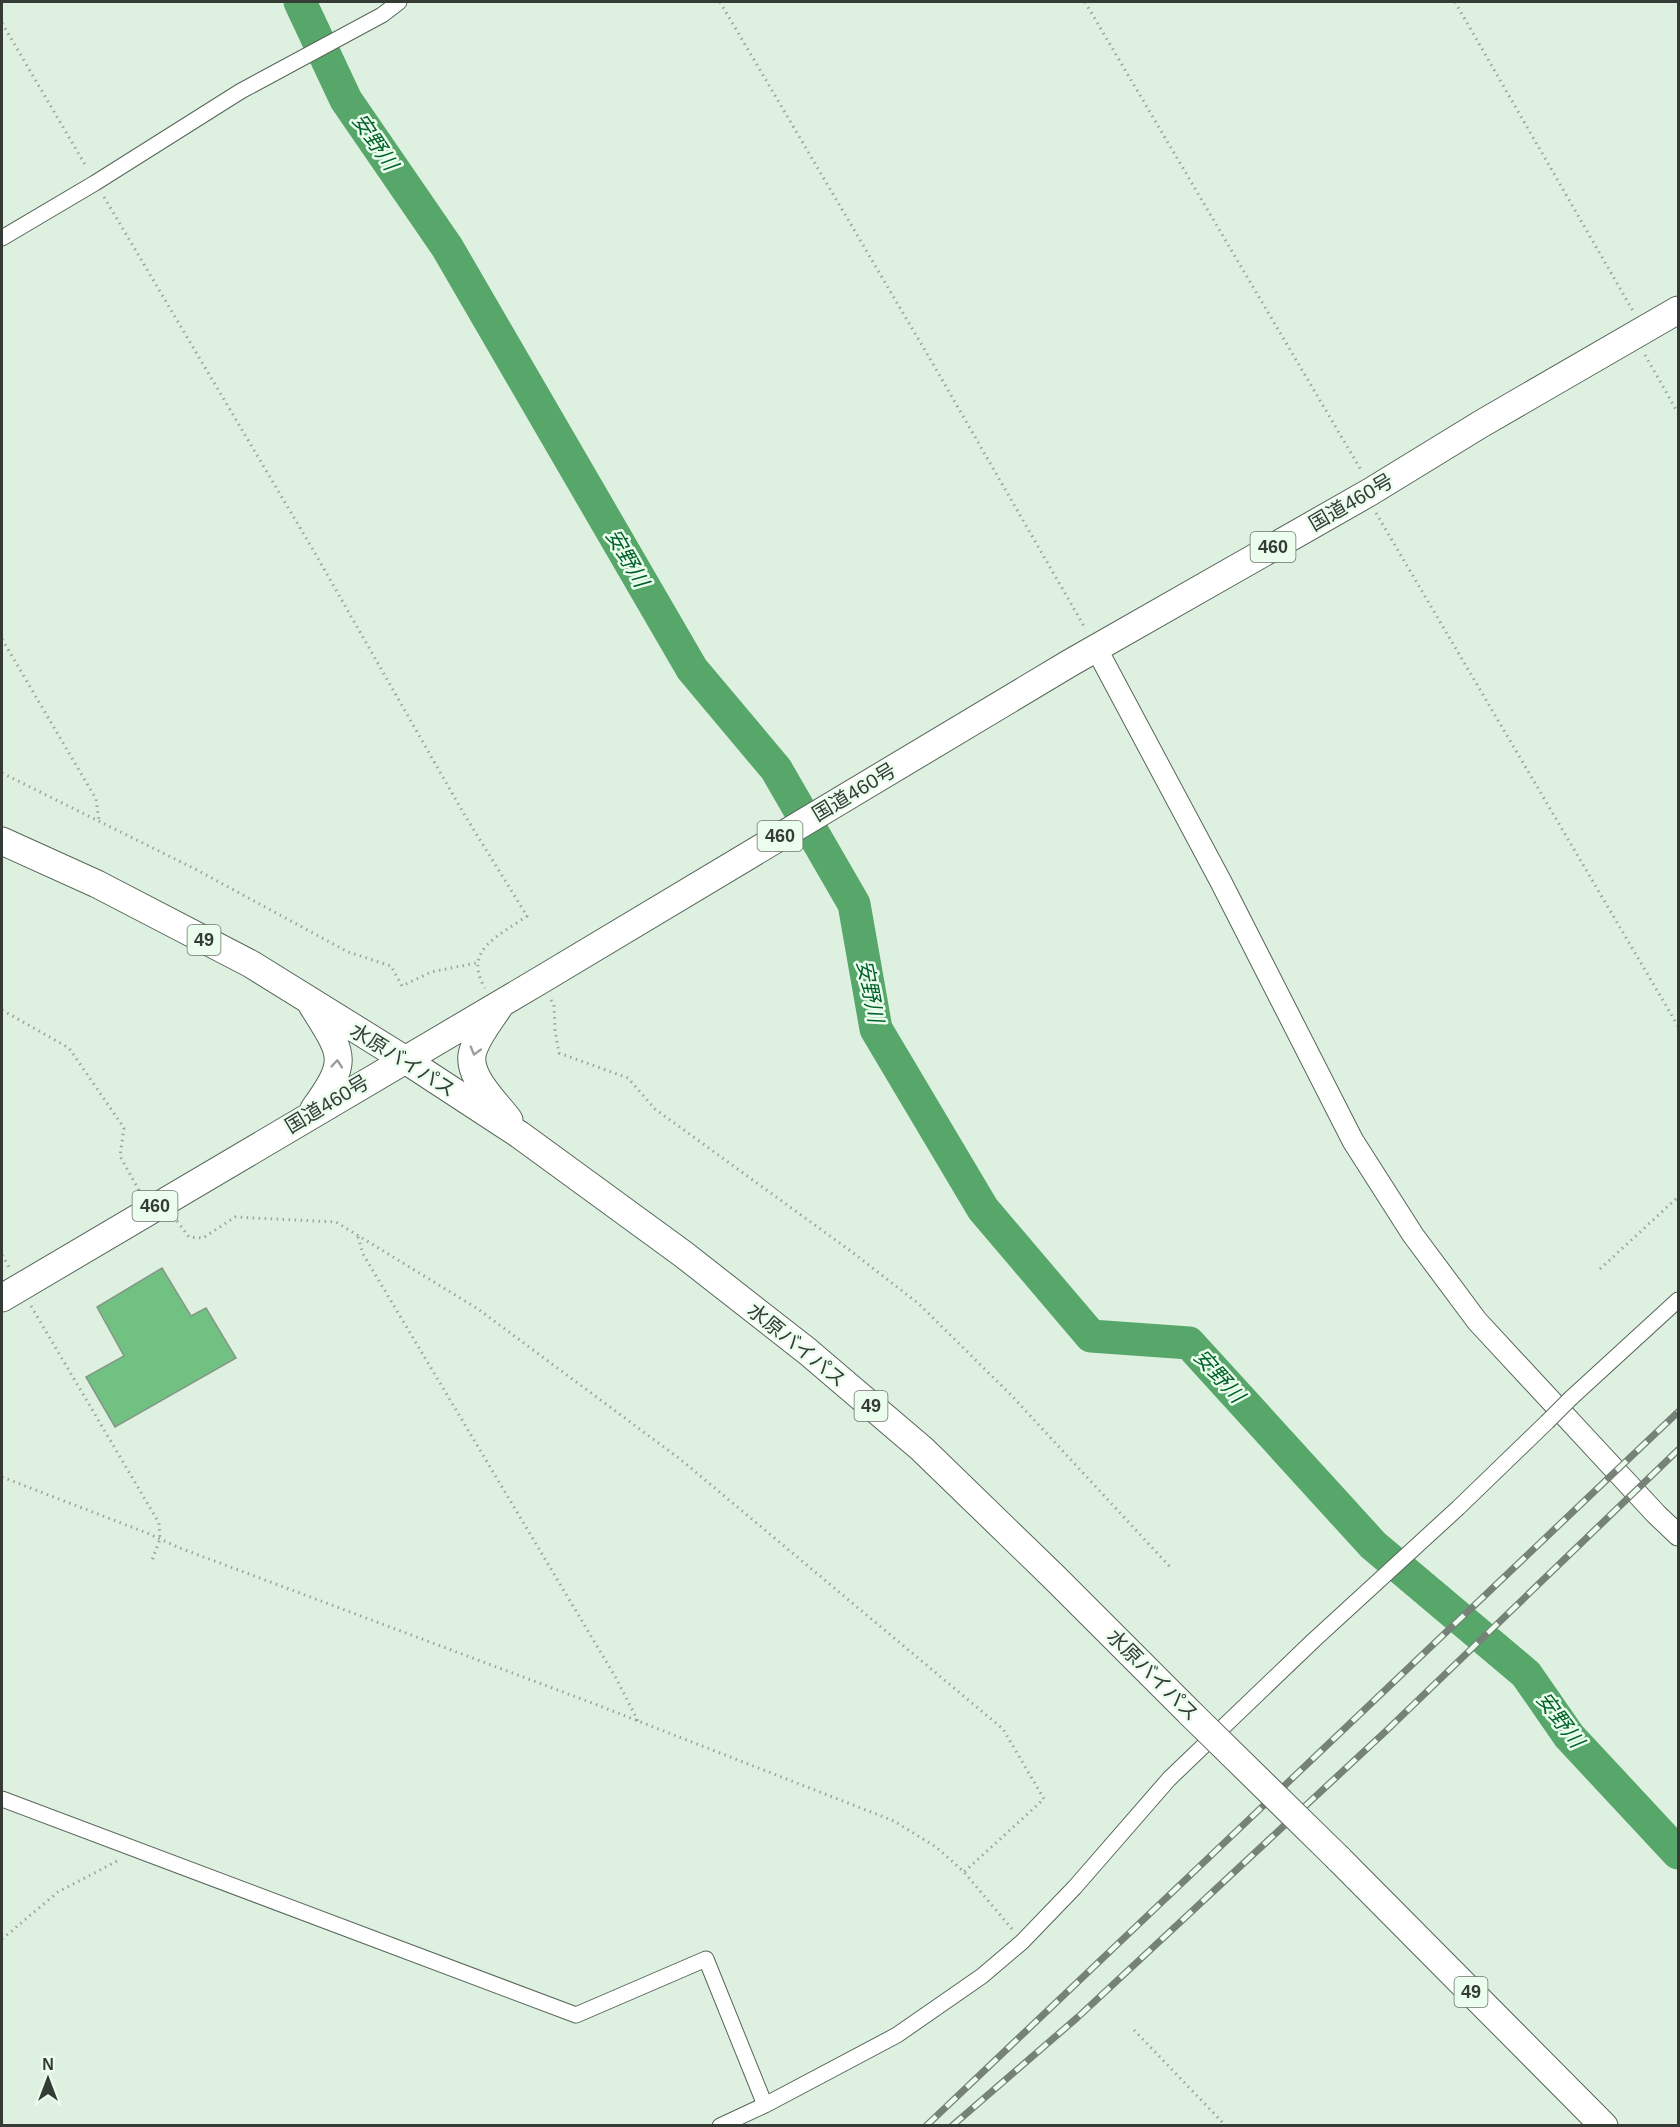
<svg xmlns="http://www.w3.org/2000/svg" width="1680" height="2127" font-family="Helvetica,'Noto Sans JP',sans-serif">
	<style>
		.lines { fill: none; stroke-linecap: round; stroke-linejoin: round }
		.river { stroke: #58a76a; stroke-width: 33 }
		.building { fill: #71c182; stroke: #859788; stroke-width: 1.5 }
		.street-casing { stroke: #566658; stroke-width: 17 }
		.secondary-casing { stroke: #566658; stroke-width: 23 }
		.highway-casing { stroke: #566658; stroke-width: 29 }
		.path { stroke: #99a79b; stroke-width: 3; stroke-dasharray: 1.5 4.5; stroke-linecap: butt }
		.street { stroke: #fff; stroke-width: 15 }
		.secondary { stroke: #fff; stroke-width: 21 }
		.highway { stroke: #fff; stroke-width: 27 }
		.rail-casing { stroke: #768278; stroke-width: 7 }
		.rail { stroke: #ebfeee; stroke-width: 4.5; stroke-dasharray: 14; stroke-linecap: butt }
		.street-bridge-casing { stroke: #566658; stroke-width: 17; stroke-linecap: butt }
		.highway-bridge-casing { stroke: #566658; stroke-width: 29; stroke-linecap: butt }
		.street-bridge { stroke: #fff; stroke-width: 15 }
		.highway-bridge { stroke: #fff; stroke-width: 27 }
		.oneway { stroke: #9a9e9a }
		.labels { text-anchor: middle; stroke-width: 5; stroke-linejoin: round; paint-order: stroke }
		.shield { fill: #ebfeee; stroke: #6c766d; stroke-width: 1.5 }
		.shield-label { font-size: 18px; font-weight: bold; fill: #353c36 }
		.street-label { font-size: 20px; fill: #353c36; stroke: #ebfeee }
		.water-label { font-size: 21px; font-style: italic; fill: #026229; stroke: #ebfeee }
	</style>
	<rect width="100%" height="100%" fill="#def1e1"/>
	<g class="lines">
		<path class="river" d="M300,2L346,100L447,247L692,669L776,769L854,904L876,1029L983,1209L1091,1336L1189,1343L1373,1545L1526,1674L1569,1736L1678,1853"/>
	</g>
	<path class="building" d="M162,1268L191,1316L206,1308L236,1358L115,1427L86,1377L124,1356L97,1307Z"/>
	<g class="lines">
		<g class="street-casing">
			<path id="street" d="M2,238L95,183L241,91L382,15L399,2
				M1571,1398L1678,1300
				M2,1799L576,2015L706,1959L765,2105
				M720,2126L765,2105L897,2035L982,1976L1022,1942L1075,1887L1169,1779L1314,1640L1458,1508L1547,1422"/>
		</g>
		<g class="secondary-casing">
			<path id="secondary" d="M1096,648L1221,882L1353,1141L1413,1235L1477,1321L1656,1514L1678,1535"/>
		</g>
		<g class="highway-casing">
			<path id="highway" d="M2,841L97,884L251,964L404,1059L520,1135L683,1254L807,1351L922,1449L1054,1577L1191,1714
				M501,1004C492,1018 480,1032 474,1048C463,1073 495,1101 509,1120
				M312,1005C343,1055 350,1059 314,1109
				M2,1298L539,981L1070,663L1370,492L1481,424L1678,310
				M1338,1858L1604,2126"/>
		</g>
		<path class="path" d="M720,2L933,364L1085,628
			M1085,2L1361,470
			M1455,2L1633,311
			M2,23L87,168
			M104,197L312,548L464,814L527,916C499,936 462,950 485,988
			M1645,355L1678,413
			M1376,513L1678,1026
			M2,639L96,799L99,820
			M2,773L197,870L348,952L391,966L402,986L431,972L476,963
			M551,1000L554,1005L555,1030L559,1053L628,1078L655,1109L852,1252L919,1304L1011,1395L1171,1568
			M2,1010L69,1048L124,1128L120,1156L140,1192
			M177,1221L189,1237L203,1238L235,1217L336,1222L478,1309L680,1459L1003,1729L1044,1799L964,1872
			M358,1237L363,1254L616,1678L638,1721
			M2,1255L10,1269
			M1600,1269L1678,1197
			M31,1306L159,1523L160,1539L151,1563
			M2,1477L147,1533L180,1548L587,1701L894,1821L936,1847L964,1872L1012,1929
			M2,1939L58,1892L119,1860
			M1134,2030L1226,2126"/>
		<use href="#street" class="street"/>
		<use href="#secondary" class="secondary"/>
		<use href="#highway" class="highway"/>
		<g class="rail-casing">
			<path id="rail" d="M926,2126L1678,1412
				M952,2126L1078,2017L1386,1731L1678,1450"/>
		</g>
		<use href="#rail" class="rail"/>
		<g class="street-bridge-casing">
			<path id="street-bridge" d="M1547,1422L1571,1398"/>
		</g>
		<g class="highway-bridge-casing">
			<path id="highway-bridge" d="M1191,1714L1338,1858"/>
		</g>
		<use href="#street-bridge" class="street-bridge"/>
		<use href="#highway-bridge" class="highway-bridge"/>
	</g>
	<defs><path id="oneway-chevron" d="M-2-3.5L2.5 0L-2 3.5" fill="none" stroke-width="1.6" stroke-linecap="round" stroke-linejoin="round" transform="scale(1.5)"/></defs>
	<g class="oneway">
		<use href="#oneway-chevron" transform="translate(475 1051) rotate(106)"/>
		<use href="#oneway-chevron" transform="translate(337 1064) rotate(-85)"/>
	</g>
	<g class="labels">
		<g class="shield">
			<rect x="1250.5" y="532" width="45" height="30" rx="4.5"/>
			<rect x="757.5" y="821" width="45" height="30" rx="4.5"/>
			<rect x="187.5" y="925" width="33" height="30" rx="4.5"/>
			<rect x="132.5" y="1191" width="45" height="30" rx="4.5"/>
			<rect x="854.5" y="1391" width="33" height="30" rx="4.5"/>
			<rect x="1454.5" y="1977" width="33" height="30" rx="4.5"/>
		</g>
		<g class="shield-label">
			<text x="1273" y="553">460</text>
			<text x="780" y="842">460</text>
			<text x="204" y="946">49</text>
			<text x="155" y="1212">460</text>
			<text x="871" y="1412">49</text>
			<text x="1471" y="1998">49</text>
		</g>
		<g class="street-label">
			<text transform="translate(1351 502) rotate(-30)" y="7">国道460号</text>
			<text transform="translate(854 792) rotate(-31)" y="7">国道460号</text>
			<text transform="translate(403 1060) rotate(32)" y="7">水原バイパス</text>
			<text transform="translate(327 1104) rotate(-31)" y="7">国道460号</text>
			<text transform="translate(797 1345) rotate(39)" y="7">水原バイパス</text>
			<text transform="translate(1153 1675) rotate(45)" y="7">水原バイパス</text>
		</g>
		<g class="water-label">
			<text transform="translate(375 142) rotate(56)" y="7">安野川</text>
			<text transform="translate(627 558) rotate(60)" y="7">安野川</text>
			<text transform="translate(870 991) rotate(79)" y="7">安野川</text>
			<text transform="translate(1219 1376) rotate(48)" y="7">安野川</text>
			<text transform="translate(1560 1720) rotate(53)" y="7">安野川</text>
		</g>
	</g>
	<rect width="1680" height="2127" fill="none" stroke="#353c36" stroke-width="6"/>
	<g transform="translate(48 2079)" stroke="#ebfeee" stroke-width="4.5" paint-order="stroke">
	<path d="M0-4.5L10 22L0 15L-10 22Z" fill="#353c36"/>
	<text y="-9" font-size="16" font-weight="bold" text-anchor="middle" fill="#353c36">N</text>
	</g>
</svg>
